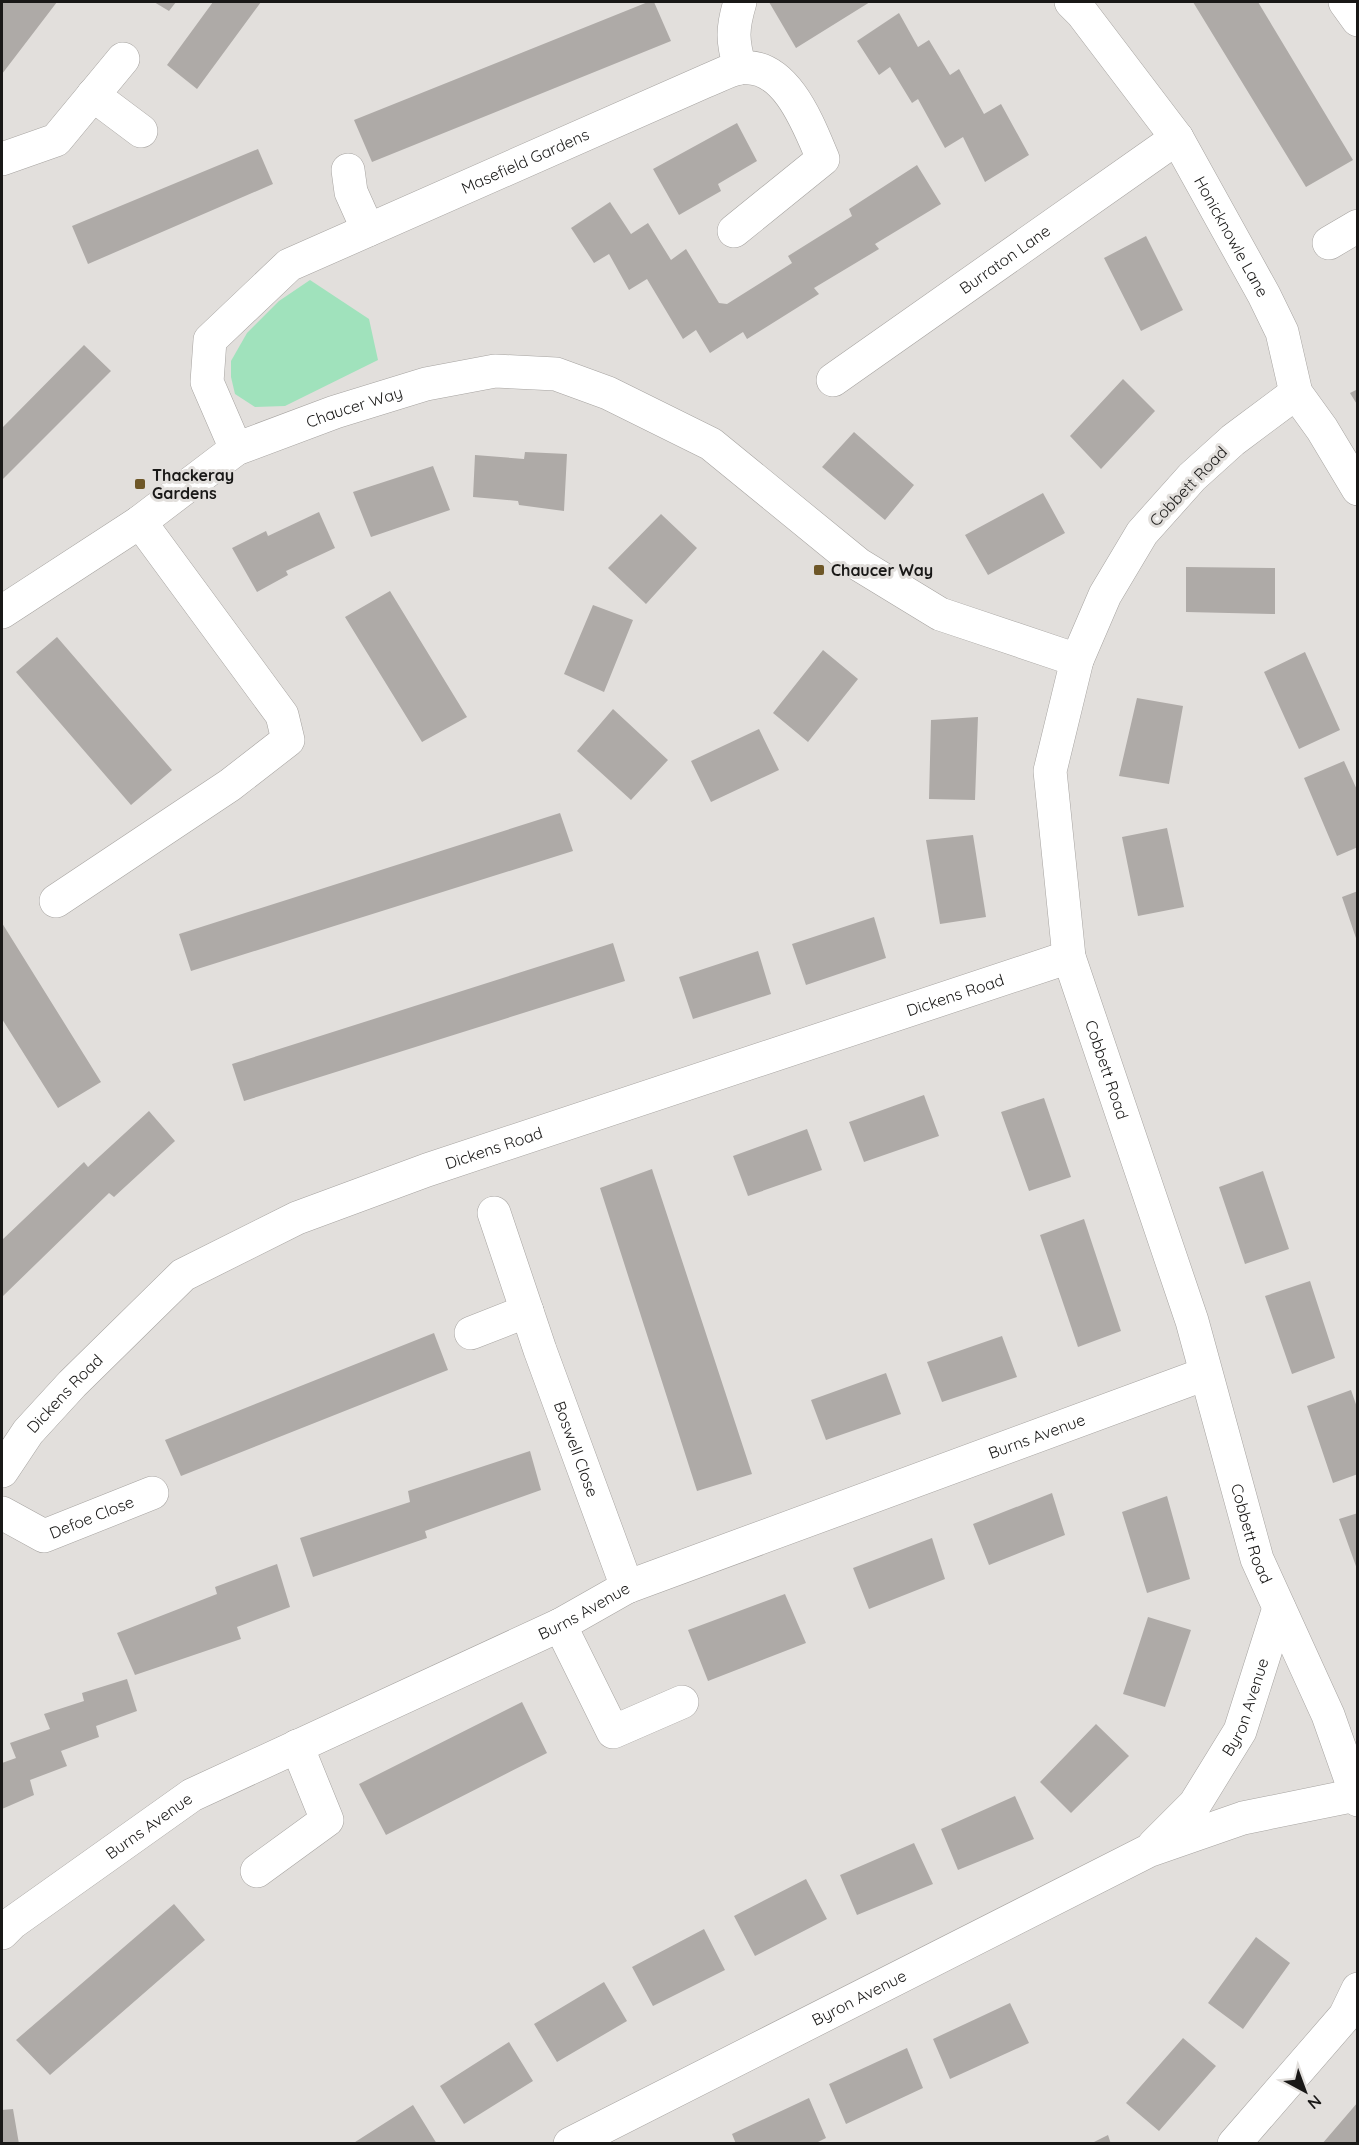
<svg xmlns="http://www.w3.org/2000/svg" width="1359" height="2145" font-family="Quicksand,sans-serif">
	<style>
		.green { fill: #a0e2bc }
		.building { fill: #aeaaa7 }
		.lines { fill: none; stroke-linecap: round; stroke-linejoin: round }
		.minor-casing { stroke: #a6a3a0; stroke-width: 34 }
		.minor { stroke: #fff; stroke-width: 33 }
		.poi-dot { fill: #6e5727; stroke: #e2dfdc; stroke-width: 2 }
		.labels { text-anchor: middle; stroke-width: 6; stroke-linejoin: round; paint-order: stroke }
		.street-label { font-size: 16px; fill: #191817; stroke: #e2dfdc }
		.poi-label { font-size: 16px; font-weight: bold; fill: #191817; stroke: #e2dfdc; text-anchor: start }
	</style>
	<rect width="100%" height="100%" fill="#e2dfdc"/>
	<path class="green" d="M310,280L369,319L378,360L285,406L255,407L235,394L231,377V361L247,333L279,301Z"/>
	<path class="building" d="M2,2H57L2,74Z
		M154,2H176L169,11Z
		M213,2H261L197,89L167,65Z
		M648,2H654L671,41L372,162L354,120Z
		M769,2H870L796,48Z
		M1193,2H1258L1353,160L1306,187Z
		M899,13L918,47L929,40L950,75L959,69L984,114L1001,104L1029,155L985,182L963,137L945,148L918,99L912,103L890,67L879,75L857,41Z
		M737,123L757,161L718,184L721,191L679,215L653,169Z
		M258,149L273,184L88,264L72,226Z
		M917,165L941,204L875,244L879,249L814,288L819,294L747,339L743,332L710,353L696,330L683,339L647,279L629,290L609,254L594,263L571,228L610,202L631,234L648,223L671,260L686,249L719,303L727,304L792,263L788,256L852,216L849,209Z
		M1146,236L1183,310L1141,331L1104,258Z
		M84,345L111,371L2,480V428Z
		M1123,379L1155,411L1101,469L1070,436Z
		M1358,389V406L1350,393Z
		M854,432L914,485L885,520L822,467Z
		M525,452L567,454L564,511L519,505L518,501L473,497L475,455L524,459Z
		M433,466L450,510L371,537L353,492Z
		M1043,493L1065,533L988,575L965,535Z
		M319,512L335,548L286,571L288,575L257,592L232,548L266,531L268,536Z
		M661,514L697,548L646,604L608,568Z
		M1186,567L1275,568V614L1186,612Z
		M390,591L467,717L422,742L345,617Z
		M593,605L633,620L604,692L564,674Z
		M57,637L172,770L131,805L16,672Z
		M823,650L858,679L808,742L773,713Z
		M1305,652L1340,730L1299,749L1264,672Z
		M1137,698L1183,706L1169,784L1119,776Z
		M613,709L668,760L631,800L577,751Z
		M978,717L975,800L929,799L931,720Z
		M759,729L779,770L711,802L691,761Z
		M1344,761L1358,792V847L1337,856L1304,778Z
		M560,813L573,851L191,971L179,934Z
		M1167,828L1184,907L1138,916L1122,837Z
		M973,835L986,917L940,924L926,840Z
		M1358,891V941H1357L1342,897Z
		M874,917L886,958L806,985L792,944Z
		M2,923L101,1082L58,1108L2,1019Z
		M613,943L625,981L244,1101L232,1064Z
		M758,951L771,994L693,1019L679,977Z
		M924,1095L939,1136L864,1162L849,1122Z
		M1044,1098L1071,1177L1029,1191L1001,1112Z
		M149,1111L175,1141L114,1197L109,1193L2,1297V1240L84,1162L88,1167Z
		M807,1129L822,1170L748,1196L733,1156Z
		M652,1169L752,1474L697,1491L600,1188Z
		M1263,1171L1289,1249L1245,1264L1219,1187Z
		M1084,1219L1121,1331L1078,1347L1040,1235Z
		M1310,1281L1335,1358L1292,1374L1265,1296Z
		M434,1333L448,1370L181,1476L165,1440Z
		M1002,1336L1017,1377L942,1402L927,1362Z
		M886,1373L901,1414L826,1440L811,1400Z
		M1351,1390L1358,1410V1474L1333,1483L1307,1406Z
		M530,1451L541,1490L425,1531L427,1538L313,1577L300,1538L410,1502L408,1491Z
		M1052,1493L1065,1535L989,1565L973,1524Z
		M1167,1496L1190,1579L1147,1593L1122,1512Z
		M1358,1513V1569H1357L1339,1519Z
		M932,1538L945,1579L869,1609L853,1568Z
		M277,1564L290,1607L237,1627L241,1639L135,1675L117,1633L217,1594L215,1587Z
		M785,1594L806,1643L708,1681L688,1630Z
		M1148,1617L1191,1630L1165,1707L1123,1694Z
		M127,1679L137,1711L96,1726L99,1737L61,1751L67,1766L30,1780L34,1795L2,1809V1763L16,1758L10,1743L50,1729L44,1714L84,1701L82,1693Z
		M522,1702L547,1753L386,1835L359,1784Z
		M1096,1724L1129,1756L1071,1813L1040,1782Z
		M1015,1796L1034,1839L958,1870L941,1829Z
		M914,1843L933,1884L857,1915L840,1875Z
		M806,1879L827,1919L755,1956L734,1916Z
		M174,1904L205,1940L50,2075L16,2040Z
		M704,1929L725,1970L653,2006L632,1967Z
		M1256,1937L1290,1963L1243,2029L1208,2003Z
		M604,1982L627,2021L557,2062L534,2024Z
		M1010,2003L1029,2043L950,2079L933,2039Z
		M1183,2038L1216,2066L1159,2131L1126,2103Z
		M509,2042L533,2081L464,2124L440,2086Z
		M907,2048L923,2088L846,2124L829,2084Z
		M809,2098L826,2138L814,2144H736L732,2134Z
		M1358,2102V2144H1322Z
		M413,2105L437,2144H352Z
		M13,2109L19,2144H2V2110Z
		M1108,2135L1111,2144H1090Z"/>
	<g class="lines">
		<g class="minor-casing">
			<g id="minor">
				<path d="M740,2C732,29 732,40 740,68"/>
				<path id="s1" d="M1071,2L1082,13L1177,138L1264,295L1282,332L1296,393L1322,429L1358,489"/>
				<path d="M1345,2L1358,20"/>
				<path d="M93,95L141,131"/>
				<path d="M2,159L56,140L123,59"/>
				<path d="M348,170L351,192L368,230"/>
				<path d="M1329,243L1358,226"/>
				<path id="s2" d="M833,380L1177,138"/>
				<path id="s3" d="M1296,393L1233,440L1192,477L1142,533L1105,595L1077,660L1050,771L1069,957L1192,1321L1257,1559L1328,1715L1358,1800"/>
				<path id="s4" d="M236,449L207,382L210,340L289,265L706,81C717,77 730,69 741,68C786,62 809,126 823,159L734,231"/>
				<path id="s5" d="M2,612L140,522L236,449L335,412L426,384L495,371L556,374L608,393L711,444L858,564L940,614L1077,660"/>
				<path d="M56,901L230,785L288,740L282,715L140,522"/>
				<path id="s6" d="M494,1213L540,1350L627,1587"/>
				<path d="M471,1333L527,1311"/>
				<path id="s7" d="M2,1471L28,1432L72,1384L183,1275L297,1218L427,1170L1069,957"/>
				<path id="s8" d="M2,1513L44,1536L152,1493"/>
				<path d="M560,1625L613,1732L682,1702"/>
				<path id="s9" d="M1154,1845L1195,1804L1240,1731L1279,1608"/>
				<path d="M257,1871L327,1820L297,1746"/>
				<path id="s10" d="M2,1933L12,1923L192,1795L560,1625L627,1587L1205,1374"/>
				<path id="s11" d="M570,2144L1148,1851L1243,1818L1356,1795"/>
				<path d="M1234,2144L1345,2016L1358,1989"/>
			</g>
		</g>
		<use href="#minor" class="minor"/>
	</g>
	<g class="poi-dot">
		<rect x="134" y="478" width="12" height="12" rx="3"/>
		<rect x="813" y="564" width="12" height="12" rx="3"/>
	</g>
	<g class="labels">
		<g class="street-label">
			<text dy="6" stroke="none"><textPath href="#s4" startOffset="482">Masefield Gardens</textPath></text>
			<text dy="6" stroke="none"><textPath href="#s1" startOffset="285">Honicknowle Lane</textPath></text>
			<text dy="6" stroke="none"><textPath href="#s2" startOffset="210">Burraton Lane</textPath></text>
			<text dy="6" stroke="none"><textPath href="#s5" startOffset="411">Chaucer Way</textPath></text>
			<text transform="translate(1188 486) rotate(-46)" y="6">Cobbett Road</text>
			<text dy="6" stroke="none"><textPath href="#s7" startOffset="1090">Dickens Road</textPath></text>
			<text dy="6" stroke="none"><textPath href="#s3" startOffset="772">Cobbett Road</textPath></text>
			<text dy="6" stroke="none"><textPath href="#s7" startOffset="604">Dickens Road</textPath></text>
			<text dy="6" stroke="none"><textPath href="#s7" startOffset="100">Dickens Road</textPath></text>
			<text dy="6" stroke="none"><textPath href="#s10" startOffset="1154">Burns Avenue</textPath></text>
			<text dy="6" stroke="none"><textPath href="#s6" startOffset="250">Boswell Close</textPath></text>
			<text dy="6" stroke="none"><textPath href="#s8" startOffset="99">Defoe Close</textPath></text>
			<text dy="6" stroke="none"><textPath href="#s3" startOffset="1258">Cobbett Road</textPath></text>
			<text dy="6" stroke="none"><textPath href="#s10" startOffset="668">Burns Avenue</textPath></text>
			<text dy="6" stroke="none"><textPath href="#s9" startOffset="168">Byron Avenue</textPath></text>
			<text dy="6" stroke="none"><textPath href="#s10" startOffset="182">Burns Avenue</textPath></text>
			<text dy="6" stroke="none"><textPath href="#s11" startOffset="324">Byron Avenue</textPath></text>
		</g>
		<g class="poi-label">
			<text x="152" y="481">Thackeray<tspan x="152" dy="18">Gardens</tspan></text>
			<text x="831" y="576">Chaucer Way</text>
		</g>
	</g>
	<rect width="1359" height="2145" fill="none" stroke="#191817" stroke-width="6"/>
	<g transform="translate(1305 2091) rotate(139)" stroke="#e2dfdc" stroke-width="4.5" paint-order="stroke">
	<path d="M0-4.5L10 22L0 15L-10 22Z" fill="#191817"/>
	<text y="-9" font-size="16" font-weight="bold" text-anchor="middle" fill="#191817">N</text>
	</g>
</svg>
